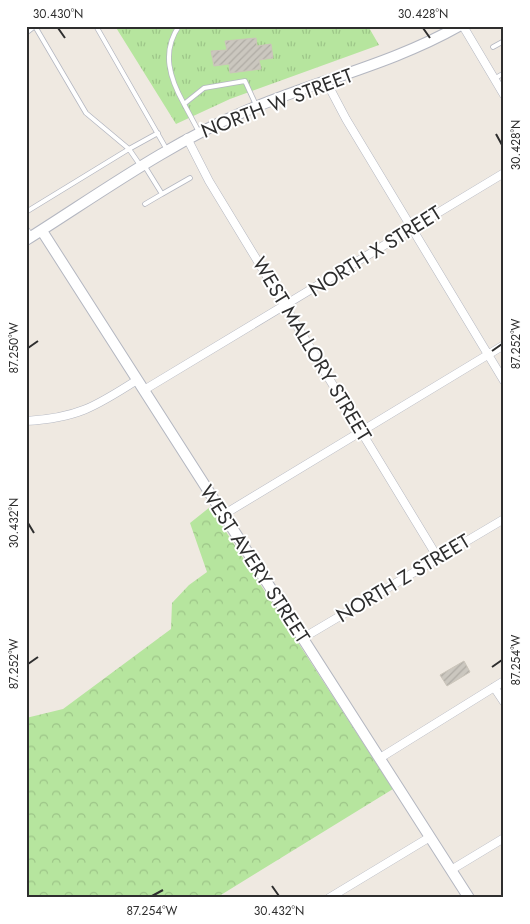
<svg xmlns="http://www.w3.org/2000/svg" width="530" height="924" font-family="Jost,sans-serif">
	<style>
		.grass { fill: url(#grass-tufts) }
		.forest { fill: url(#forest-crowns) }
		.building { fill: url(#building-hatch); stroke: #cbc5ba }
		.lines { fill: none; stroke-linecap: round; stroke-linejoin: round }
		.lane-casing { stroke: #b4b7c1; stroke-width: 5.5 }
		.street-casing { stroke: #b4b7c1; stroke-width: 9 }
		.secondary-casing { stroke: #b4b7c1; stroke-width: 12 }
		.lane { stroke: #fff; stroke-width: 4 }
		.street { stroke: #fff; stroke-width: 8 }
		.secondary { stroke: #fff; stroke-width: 10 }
		.ticks { fill: none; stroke: #2e2e2e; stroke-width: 2 }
		.labels { text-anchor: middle; stroke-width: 4; stroke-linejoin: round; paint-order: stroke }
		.street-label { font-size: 20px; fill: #2e2e2e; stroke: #fff }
		.neatline { fill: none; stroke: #2e2e2e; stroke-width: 2 }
		.ticks-label { font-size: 12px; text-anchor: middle; fill: #2e2e2e }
	</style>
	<defs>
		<pattern id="grass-tufts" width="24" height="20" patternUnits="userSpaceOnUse" patternTransform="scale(1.25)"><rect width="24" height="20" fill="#b6e59e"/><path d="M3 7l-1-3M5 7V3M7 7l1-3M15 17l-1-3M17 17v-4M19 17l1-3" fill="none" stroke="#9dc588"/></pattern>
		<pattern id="forest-crowns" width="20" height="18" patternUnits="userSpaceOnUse" patternTransform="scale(1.25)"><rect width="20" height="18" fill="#b6e59e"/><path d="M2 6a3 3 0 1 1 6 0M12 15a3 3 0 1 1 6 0" fill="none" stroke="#9dc588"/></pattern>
		<pattern id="building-hatch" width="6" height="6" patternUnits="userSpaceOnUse" patternTransform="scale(1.25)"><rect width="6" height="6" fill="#cbc7bf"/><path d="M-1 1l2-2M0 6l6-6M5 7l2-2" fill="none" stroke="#afaba4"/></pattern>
	</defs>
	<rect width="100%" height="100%" fill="#efe9e1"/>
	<path class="grass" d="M115,26H368L379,45L230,99L176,124Z"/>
	<path class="forest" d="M210,507L393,789L216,898H26V718L63,709L171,629L172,603L189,585L207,572L190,523Z"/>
	<path class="building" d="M256,38L257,46L271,44L273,58L259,60L261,69L230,73L229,64L214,66L211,51L227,50L225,41Z
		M464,661L470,672L447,686L440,675Z"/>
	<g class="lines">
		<g class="lane-casing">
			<path id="lane" d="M96,26L167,150
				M179,26C161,52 170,79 184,104
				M36,28L86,113L129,149L158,133
				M26,33L35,26
				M493,47L504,41
				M494,79L504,73
				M199,132L184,104L204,88L245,81L256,105
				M144,165L162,194L145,204
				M162,194L190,178
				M26,212L129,149L140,165
				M26,228L31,235"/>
		</g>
		<g class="street-casing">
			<path id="street" d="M463,26L504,95
				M327,83L346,119L504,381
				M187,138L209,181L438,558
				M144,390L504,173
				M26,421C77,418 95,407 137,380
				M223,515L504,345
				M303,638L504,519
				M494,687L504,702
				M380,758L504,681
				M451,870L504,838
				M329,898L430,837"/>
		</g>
		<g class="secondary-casing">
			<path id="secondary" d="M42,231L469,898
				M26,240C99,194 169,143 248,110C318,80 392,64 459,26"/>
		</g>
		<use href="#lane" class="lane"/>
		<use href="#street" class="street"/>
		<use href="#secondary" class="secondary"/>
	</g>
	<path class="ticks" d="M58,28L65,38M423,28L430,38M496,134L502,145M28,348L38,341M492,351L502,344M28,523L34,533M28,664L38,657M492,667L502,660M272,886L279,896M152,896L163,890"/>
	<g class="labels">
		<g class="street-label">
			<text transform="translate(277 103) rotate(-21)" y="7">NORTH W STREET</text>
			<text transform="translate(375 251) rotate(-32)" y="7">NORTH X STREET</text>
			<text transform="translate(312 349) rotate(59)" y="7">WEST MALLORY STREET</text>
			<text transform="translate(255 564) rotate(57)" y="7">WEST AVERY STREET</text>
			<text transform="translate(403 578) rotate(-31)" y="7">NORTH Z STREET</text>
		</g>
	</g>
	<rect width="530" height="924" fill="none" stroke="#ffffff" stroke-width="55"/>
	<rect x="28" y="28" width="474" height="868" class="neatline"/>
	<g class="ticks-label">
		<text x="58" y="18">30.430°N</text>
		<text x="423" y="18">30.428°N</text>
		<text transform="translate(516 145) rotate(-90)" y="4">30.428°N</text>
		<text transform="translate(516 344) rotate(-90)" y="4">87.252°W</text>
		<text transform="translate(14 348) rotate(-90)" y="4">87.250°W</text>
		<text transform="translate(14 523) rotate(-90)" y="4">30.432°N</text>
		<text transform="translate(516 660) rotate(-90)" y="4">87.254°W</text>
		<text transform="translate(14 664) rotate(-90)" y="4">87.252°W</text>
		<text x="152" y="915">87.254°W</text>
		<text x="279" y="915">30.432°N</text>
	</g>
</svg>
